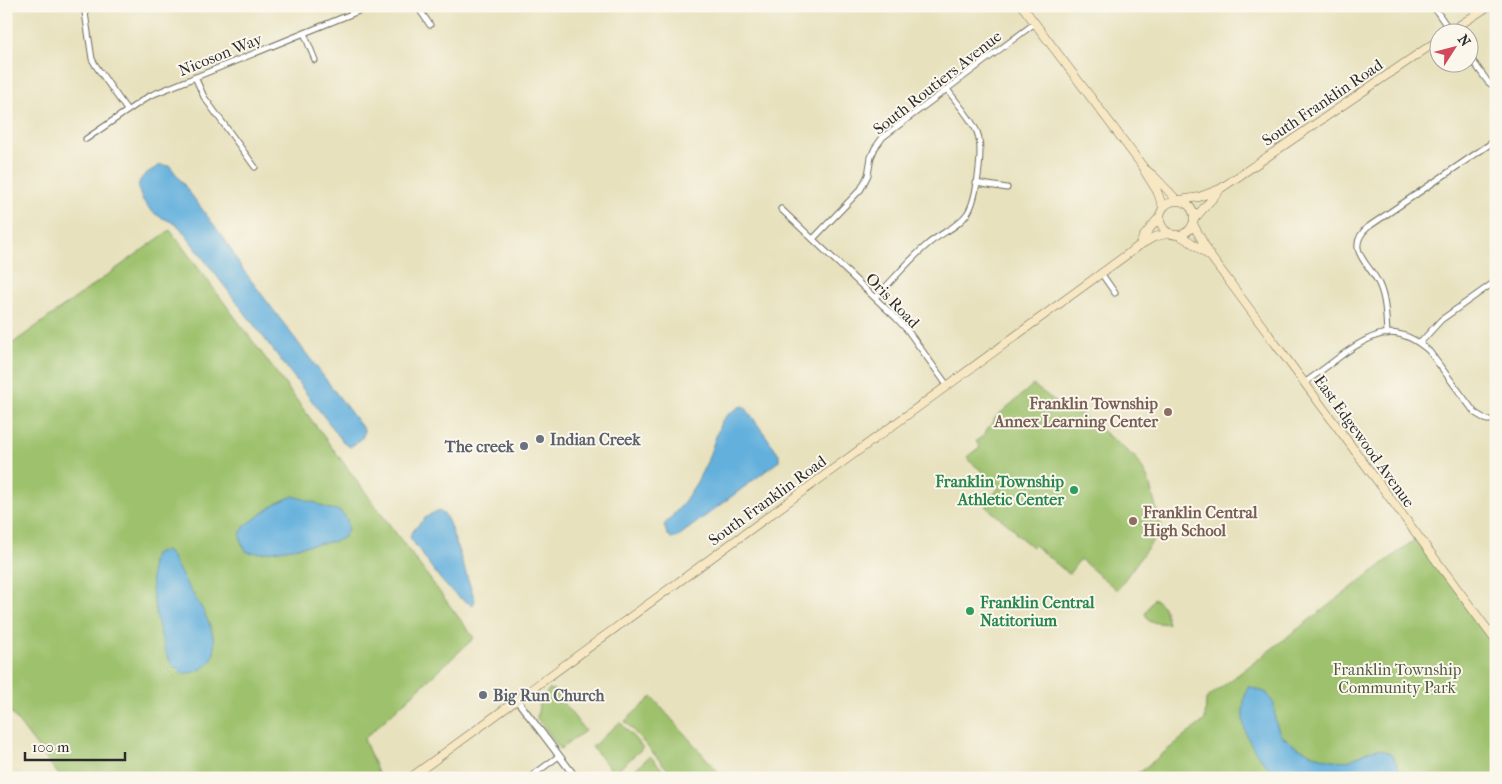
<svg xmlns="http://www.w3.org/2000/svg" width="1502" height="784" font-family="'IM FELL French Canon',serif">
	<style>
		.green { fill: #9dc16c; stroke: #64764c }
		.water { fill: #64b0dd; stroke: #486e84 }
		.lines { fill: none; stroke-linecap: round; stroke-linejoin: round }
		.minor-casing { stroke: #6d6b5e; stroke-width: 7 }
		.tertiary-casing { stroke: #6d6b5e; stroke-width: 8 }
		.secondary-casing { stroke: #6d6b5e; stroke-width: 9 }
		.minor { stroke: #fff; stroke-width: 5 }
		.tertiary { stroke: #fff; stroke-width: 6 }
		.secondary { stroke: #f7e8c3; stroke-width: 8 }
		.education-dot { fill: #8d6e63; stroke: #fbf7ec; stroke-width: 2 }
		.worship-dot { fill: #6b7280; stroke: #fbf7ec; stroke-width: 2 }
		.leisure-dot { fill: #2e9e5b; stroke: #fbf7ec; stroke-width: 2 }
		.labels { text-anchor: middle; stroke-width: 4; stroke-linejoin: round; paint-order: stroke }
		.street-label { font-size: 16px; fill: #2b2b2b; stroke: #fbf7ec }
		.education-label { font-size: 16px; font-weight: bold; fill: #785e54; stroke: #fbf7ec; text-anchor: end }
		.worship-label { font-size: 16px; font-weight: bold; fill: #5b616d; stroke: #fbf7ec; text-anchor: start }
		.leisure-label { font-size: 16px; font-weight: bold; fill: #27864d; stroke: #fbf7ec; text-anchor: end }
		.park-label { font-size: 16px; fill: #4d583e; stroke: #fbf7ec }
	</style>
	<rect width="100%" height="100%" fill="#fbf7ec"/>
	<filter id="ink" filterUnits="userSpaceOnUse"><feTurbulence type="fractalNoise" baseFrequency=".02" numOctaves="2"/><feDisplacementMap in="SourceGraphic" scale="10" xChannelSelector="R" yChannelSelector="G"/><feConvolveMatrix kernelMatrix="1 2 1 2 8 2 1 2 1" color-interpolation-filters="sRGB"/></filter>
	<filter id="wash" filterUnits="userSpaceOnUse"><feTurbulence type="fractalNoise" baseFrequency=".0096" numOctaves="4" result="noise"/><feDisplacementMap in="SourceGraphic" scale="20" xChannelSelector="R" yChannelSelector="G"/><feGaussianBlur stdDeviation="1.12" result="paint"/><feColorMatrix in="noise" values="0 0 0 0 0 0 0 0 0 0 0 0 0 0 0 0 0 1.4 0 .05"/><feComposite in="paint" operator="in"/></filter>
	<g filter="url(#wash)">
		<rect width="100%" height="100%" fill="#e7e1bd"/>
		<path class="green" d="M170,230L474,638L364,739L380,778H61L6,706V348Z
			M1033,385L1066,409H1075L1137,459L1148,479L1162,528L1117,590L1080,559L1069,574L1034,545L1032,547L1015,533L1016,531L985,506L1000,486L967,459L968,456L980,448L976,441L983,436L996,417Z
			M1418,537L1496,645V778H1132L1205,720L1206,699Z
			M1154,598L1164,607L1168,624L1150,622L1145,614Z
			M549,689L554,690L585,731L560,749L537,718L539,705Z
			M652,697L720,774L716,778H675L625,721Z
			M620,722L643,748L614,773L592,747Z
			M650,756L663,770L654,778H625Z"/>
		<path class="water" d="M160,165L170,166L225,240L241,267L364,430C365,439 357,442 350,447L344,443L181,229C173,220 163,220 154,213C146,207 133,189 141,179C145,173 154,169 160,165Z
			M741,406L745,407L779,454V461L676,538H671L667,534L664,525L682,505L697,482L707,462L721,422L727,415Z
			M293,496L316,503L326,508L340,511L347,519L348,529L344,537L336,541L261,553L247,552L241,542L240,534L245,526L277,503Z
			M439,511L445,515L449,523L475,600L473,605C445,594 429,562 411,539L410,535C417,526 427,513 439,511Z
			M165,551L170,554C177,565 182,577 189,588C201,605 231,653 203,668C194,673 192,673 181,673C178,669 173,666 170,662C160,643 144,570 155,553Z
			M1248,686L1267,693L1274,704L1275,720L1280,734L1294,745L1314,755L1332,760L1348,761L1371,750L1379,749L1390,753L1397,763L1403,778H1279C1250,750 1234,727 1248,686Z"/>
	</g>
	<g filter="url(#ink)">
		<g class="lines">
			<g class="minor-casing">
				<path id="minor" d="M84,6L92,59L96,66L127,110
					M417,6L430,25
					M1433,6L1451,32
					M304,33L315,60
					M1470,57L1488,82L1496,88
					M195,77L204,97L255,167
					M86,139L149,96L371,6
					M976,183L1007,188
					M781,209L896,318L908,331L947,385
					M813,239L861,189L868,175L871,157L875,148L883,137L1035,23
					M1101,273L1115,293
					M875,298C893,280 909,260 928,244C941,233 958,227 967,214C977,200 984,148 977,132C971,118 956,102 947,89
					M1387,334C1386,317 1386,299 1379,284C1371,265 1343,249 1368,227L1496,140
					M1420,343L1441,320L1496,281
					M1304,383C1317,374 1330,364 1342,355C1374,332 1397,322 1429,351L1475,413L1487,420H1496
					M529,778L559,756"/>
			</g>
			<g class="tertiary-casing">
				<path id="tertiary" d="M517,700L576,778"/>
			</g>
			<g class="secondary-casing">
				<path id="secondary" d="M1022,6L1144,168L1154,176L1177,200
					M1449,32L1489,6
					M1145,172L1157,191L1163,207
					M1180,200L1199,197L1220,189L1440,39
					M1160 218a17 17 0 1 1 34 0a17 17 0 1 1-34 0Z
					M1195,218L1219,191
					M1193,224L1211,257L1496,641
					M1179,235L1192,243L1211,257
					M1140,245L1143,237L1160,216
					M410,778L1140,245L1154,237L1170,233"/>
			</g>
			<use href="#minor" class="minor"/>
			<use href="#tertiary" class="tertiary"/>
			<use href="#secondary" class="secondary"/>
		</g>
	</g>
	<g class="education-dot">
		<circle cx="1168" cy="412" r="5"/>
		<circle cx="1133" cy="521" r="5"/>
	</g>
	<g class="worship-dot">
		<circle cx="540" cy="439" r="5"/>
		<circle cx="524" cy="446" r="5"/>
		<circle cx="483" cy="695" r="5"/>
	</g>
	<g class="leisure-dot">
		<circle cx="1074" cy="490" r="5"/>
		<circle cx="970" cy="611" r="5"/>
	</g>
	<g class="labels">
		<g class="street-label">
			<text transform="translate(220 54) rotate(-22)" y="6">Nicoson Way</text>
			<text transform="translate(937 82) rotate(-38)" y="6">South Routiers Avenue</text>
			<text transform="translate(1322 102) rotate(-34)" y="6">South Franklin Road</text>
			<text transform="translate(893 300) rotate(46)" y="6">Oris Road</text>
			<text transform="translate(1365 441) rotate(54)" y="6">East Edgewood Avenue</text>
			<text transform="translate(767 500) rotate(-36)" y="6">South Franklin Road</text>
		</g>
		<g class="education-label">
			<text x="1158" y="409">Franklin Township<tspan x="1158" dy="18">Annex Learning Center</tspan></text>
			<text x="1143" y="518" text-anchor="start">Franklin Central<tspan x="1143" dy="18">High School</tspan></text>
		</g>
		<g class="worship-label">
			<text x="550" y="445">Indian Creek</text>
			<text x="514" y="452" text-anchor="end">The creek</text>
			<text x="493" y="701">Big Run Church</text>
		</g>
		<g class="leisure-label">
			<text x="1064" y="487">Franklin Township<tspan x="1064" dy="18">Athletic Center</tspan></text>
			<text x="980" y="608" text-anchor="start">Franklin Central<tspan x="980" dy="18">Natitorium</tspan></text>
		</g>
		<g class="park-label">
			<text x="1397" y="675">Franklin Township<tspan x="1397" dy="18">Community Park</tspan></text>
		</g>
	</g>
	<rect width="1502" height="784" fill="none" stroke="#fbf7ec" stroke-width="25"/>
	<g transform="translate(1454 48) rotate(54)"><circle r="24" fill="#fbf7ec" stroke="#a8a59f"/>
	<path d="M0-4L9 19L0 12L-9 19Z" fill="#d1495b"/>
	<text y="-8" font-size="14" font-weight="bold" text-anchor="middle" fill="#2b2b2b">N</text>
	</g>
	<path d="M25 752v8h100v-8" fill="none" stroke="#2b2b2b" stroke-width="2.5"/>
	<text x="32" y="752" font-size="15" fill="#2b2b2b" stroke="#fbf7ec" stroke-width="4" paint-order="stroke">100 m</text>
</svg>
